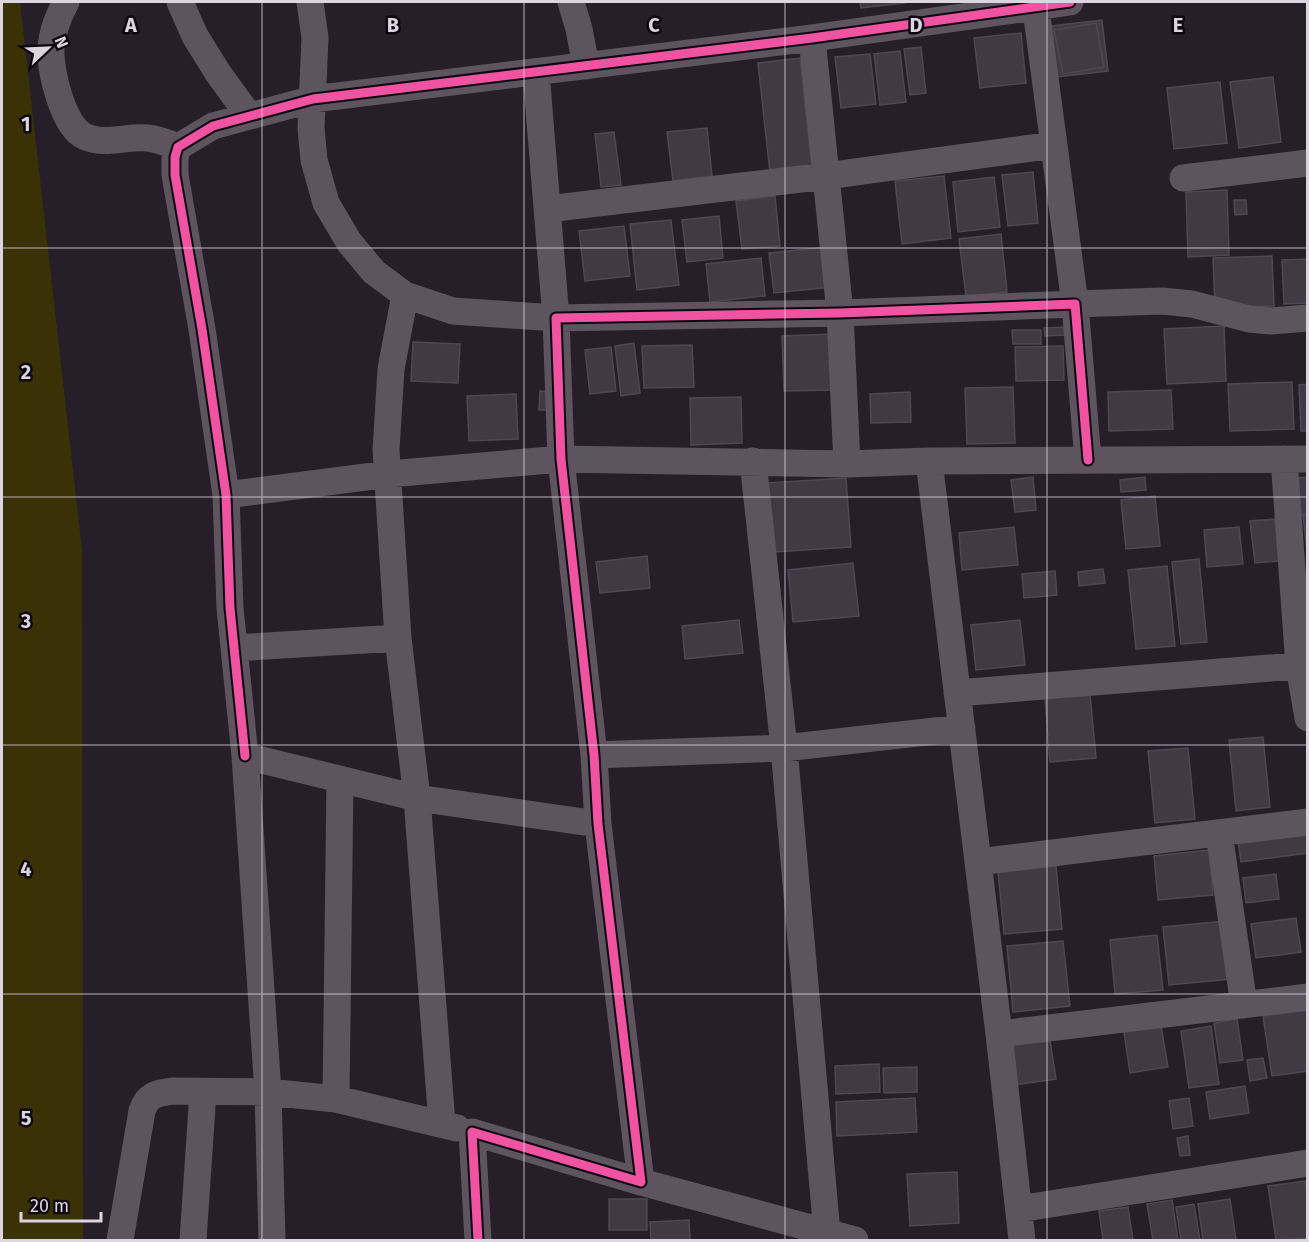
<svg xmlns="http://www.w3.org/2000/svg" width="1309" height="1242" font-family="'Fira Sans',sans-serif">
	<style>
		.green { fill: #3a3206 }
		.building { fill: #413a43; stroke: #4f4852; stroke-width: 1.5 }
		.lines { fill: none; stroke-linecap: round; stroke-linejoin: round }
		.minor { stroke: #5d5460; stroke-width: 27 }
		.cycleway-casing { stroke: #0d080f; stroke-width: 13 }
		.cycleway { stroke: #f153a3; stroke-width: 9 }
		.grid { fill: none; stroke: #ddd4e1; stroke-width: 1.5; stroke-opacity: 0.55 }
		.grid-label { font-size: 20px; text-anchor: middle; font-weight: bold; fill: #ddd4e1; stroke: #0d080f; stroke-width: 5; stroke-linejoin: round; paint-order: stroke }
	</style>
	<rect width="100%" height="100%" fill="#261e29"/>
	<path class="green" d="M2,2H20L82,550L83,1240H2Z"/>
	<path class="building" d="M860,2H904L905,3L861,8Z
		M1102,20L1108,71L1057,77L1051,26Z
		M1096,23L1104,67L1063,74L1054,30Z
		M1021,33L1026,83L980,88L974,38Z
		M921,47L926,93L910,95L904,49Z
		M900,51L906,102L880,105L874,54Z
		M870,54L876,104L841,108L835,57Z
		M800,58L812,168L770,173L758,63Z
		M1273,77L1281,142L1239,148L1230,82Z
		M1220,82L1227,143L1174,149L1167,88Z
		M707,128L712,176L673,181L667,132Z
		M614,132L621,185L601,187L595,134Z
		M1033,172L1038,223L1008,226L1002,175Z
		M944,176L951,238L902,244L895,181Z
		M994,177L1000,227L958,232L953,182Z
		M1227,190L1229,255L1188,257L1186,192Z
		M775,196L780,246L742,249L736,201Z
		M1234,200H1246L1247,214L1235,215Z
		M719,216L723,258L687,262L682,220Z
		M671,220L679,285L637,290L630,224Z
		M624,226L630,276L585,281L579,231Z
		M1001,234L1007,292L966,296L959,239Z
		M827,247L832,287L774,293L769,253Z
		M1272,256L1274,306L1215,308L1213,258Z
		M761,258L765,296L710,302L706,264Z
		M1308,259V303L1284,304L1282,260Z
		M1224,326L1226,381L1167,384L1164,329Z
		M1065,327V335L1045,336L1044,328Z
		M1012,330H1041V344H1013Z
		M833,334L835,390L784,391L782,336Z
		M413,342L460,344L458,383L411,381Z
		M634,343L640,393L621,396L615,346Z
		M692,345L694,387L644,388L642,346Z
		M1063,346L1064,380L1016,381L1015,347Z
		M611,347L616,391L590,394L585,350Z
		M1292,382L1294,429L1230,431L1228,384Z
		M1308,384V431H1301L1299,385Z
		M1013,387L1015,443L967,444L965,388Z
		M1171,390L1173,429L1109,431L1108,392Z
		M540,391L555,392L554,410H539Z
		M910,392L911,422L871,423L870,394Z
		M516,394L518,439L469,441L467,396Z
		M741,397L742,443L691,445L690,398Z
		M1033,477L1036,510L1015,512L1011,480Z
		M1145,477L1146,490L1121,492L1120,480Z
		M1308,477V514L1297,515L1294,478Z
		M846,478L851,547L774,552L768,483Z
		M1155,496L1160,546L1126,549L1121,500Z
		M1303,516H1308V551H1307Z
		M1275,519L1279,561L1255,563L1250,521Z
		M1014,527L1018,565L962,570L959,533Z
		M1239,527L1243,564L1207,567L1204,530Z
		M647,556L650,588L600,593L596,562Z
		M1199,559L1207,642L1181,644L1172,562Z
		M853,563L859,616L793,622L788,570Z
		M1167,566L1175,646L1136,649L1128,570Z
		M1103,569L1105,583L1079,586L1078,572Z
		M1055,571L1057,595L1024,598L1022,574Z
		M739,620L743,653L685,659L682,626Z
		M1020,620L1025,665L976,670L971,625Z
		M1090,694L1096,758L1050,762L1045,698Z
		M1263,737L1270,807L1236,811L1229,740Z
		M1188,748L1195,819L1155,823L1148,751Z
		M1308,832V853L1241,862L1238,841Z
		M1209,850L1213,895L1158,900L1154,856Z
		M1056,866L1062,929L1004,934L998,872Z
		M1276,874L1279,899L1246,903L1243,878Z
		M1296,918L1301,952L1256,958L1251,924Z
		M1226,921L1231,979L1169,985L1163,927Z
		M1157,935L1163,990L1115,994L1110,940Z
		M1063,941L1070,1006L1013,1012L1007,946Z
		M1308,1010V1071L1272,1076L1263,1016Z
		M1237,1019L1243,1060L1220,1063L1214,1023Z
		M1161,1026L1168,1067L1130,1073L1124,1032Z
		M1211,1026L1219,1084L1189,1088L1181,1031Z
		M1049,1034L1056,1079L1014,1085L1008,1040Z
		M1263,1058L1267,1078L1250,1081L1247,1060Z
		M879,1064L880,1092L836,1094L835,1066Z
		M917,1067V1092L884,1093L883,1068Z
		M1245,1086L1249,1113L1210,1119L1206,1092Z
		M915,1098L917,1132L837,1136L836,1102Z
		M1189,1098L1193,1126L1173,1129L1169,1101Z
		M1188,1136L1190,1155L1180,1156L1177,1138Z
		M957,1172L959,1223L910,1226L907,1174Z
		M1305,1181L1308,1199V1238L1276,1240L1268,1186Z
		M609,1199H647V1230H609Z
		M1230,1199L1236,1240H1203L1198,1204Z
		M1172,1200L1178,1240H1153L1147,1204Z
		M1194,1204L1200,1240H1181L1176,1207Z
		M1128,1207L1133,1240H1103L1099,1211Z
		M689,1220L690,1240H651L650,1222Z"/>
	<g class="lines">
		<path class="minor" d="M66,2C58,17 52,31 51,49C50,71 63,126 84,136C103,146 127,136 147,138C158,139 168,143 178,147
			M180,2L195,36L218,73L249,116
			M310,2L315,38L311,128L314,160L326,203L349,242L374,272L405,295L453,311L556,318L536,72
			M571,2L579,29L586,66
			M1035,2L1075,304L1162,301L1192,304L1249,319L1271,321L1308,318
			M812,38L840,313L847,464
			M1183,178L1308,163
			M547,209L826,176L1054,145
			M405,295L391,369L386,450L398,638L417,798L598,824
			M1284,459L1299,666L1308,718
			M753,461L784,748L827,1233
			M226,495L389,474L561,459L847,464L929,461
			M234,648L398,638
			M957,693L1308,665
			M594,755L784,748L962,728
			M245,756L230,608L226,495L202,329L175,175V157L178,147L213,126L313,99L812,38L1070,2
			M1219,833L1244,1005
			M978,862L1308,822
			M999,1034L1308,997
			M336,1099L340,779
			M641,1182L855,1240
			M1019,1209L1308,1163
			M120,1240L142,1111C147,1095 157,1093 173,1091L268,1092L336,1099L457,1128
			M193,1240L203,1092
			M272,1240L268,1092L245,756L417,798L442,1124
			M478,1240L472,1132L641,1182L598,824L594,755L561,459L556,318L840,313L1075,304L1088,460
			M1022,1240L999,1034L929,461L1308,459"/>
		<g class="cycleway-casing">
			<path id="cycleway" d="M245,756L230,608L226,495L202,329L175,175V157L178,147L213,126L313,99L812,38L1070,2
				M478,1240L472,1132L641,1182L598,824L594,755L561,459L556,318L840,313L1075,304L1088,460"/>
		</g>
		<use href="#cycleway" class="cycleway"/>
	</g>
	<path class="grid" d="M262,2V1240M524,2V1240M785,2V1240M1047,2V1240M2,248H1308M2,497H1308M2,745H1308M2,994H1308"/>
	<g class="grid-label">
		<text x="131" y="32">A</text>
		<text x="393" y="32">B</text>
		<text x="654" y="32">C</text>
		<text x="916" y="32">D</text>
		<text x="1178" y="32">E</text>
		<text x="26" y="131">1</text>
		<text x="26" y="379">2</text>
		<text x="26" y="628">3</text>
		<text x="26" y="876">4</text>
		<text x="26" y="1125">5</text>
	</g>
	<rect width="1309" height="1242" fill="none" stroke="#ddd4e1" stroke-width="6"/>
	<g transform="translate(48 48) rotate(67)" stroke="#0d080f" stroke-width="4.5" paint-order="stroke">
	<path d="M0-4.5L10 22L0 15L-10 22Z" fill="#ddd4e1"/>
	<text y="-9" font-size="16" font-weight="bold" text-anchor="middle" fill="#ddd4e1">N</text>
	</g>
	<path d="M21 1212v9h80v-9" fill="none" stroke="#ddd4e1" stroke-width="3"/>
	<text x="30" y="1212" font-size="18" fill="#ddd4e1" stroke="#0d080f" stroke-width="4.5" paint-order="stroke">20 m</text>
</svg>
